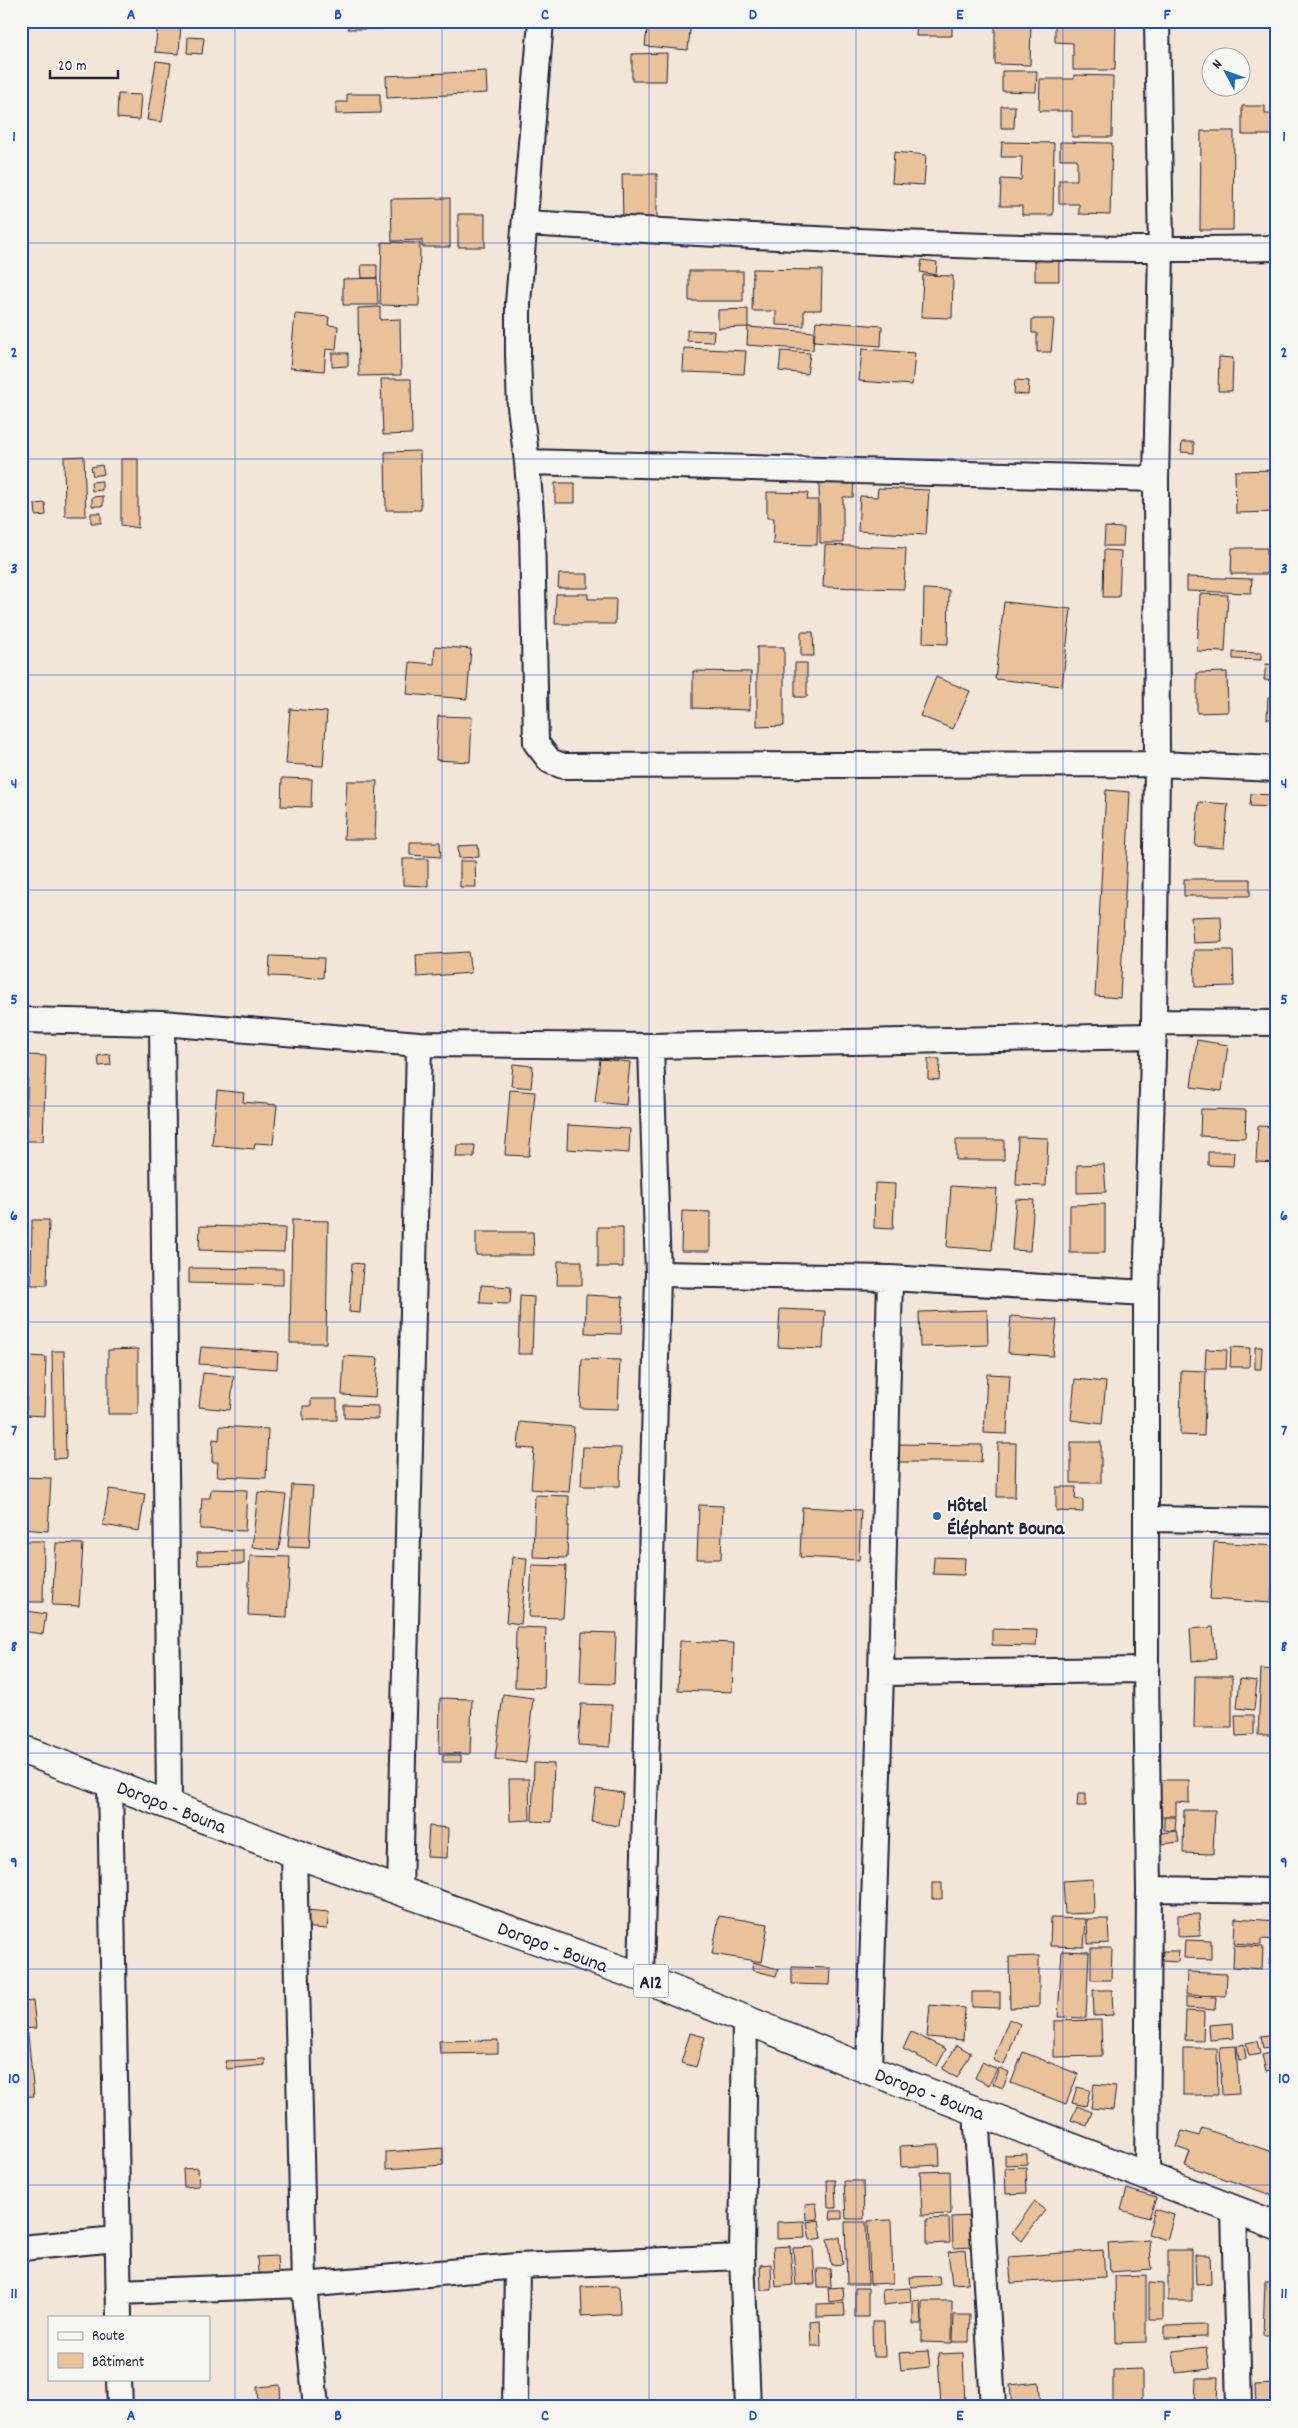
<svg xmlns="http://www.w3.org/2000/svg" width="1298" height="2428" font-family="Dekko,sans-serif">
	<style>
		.building { fill: #eac29a; stroke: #22223b }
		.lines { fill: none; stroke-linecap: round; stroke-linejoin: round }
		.minor-casing { stroke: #22223b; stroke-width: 28 }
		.major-casing { stroke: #22223b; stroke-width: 31 }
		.minor { stroke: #f6f6f2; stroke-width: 24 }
		.major { stroke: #f6f6f2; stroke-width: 28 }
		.grid { fill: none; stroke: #1d4ed8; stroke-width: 1; stroke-opacity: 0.55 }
		.poi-dot { fill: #1f6fb2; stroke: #f6f6f2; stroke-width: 2 }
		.labels { text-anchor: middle; stroke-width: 4; stroke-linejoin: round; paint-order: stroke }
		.shield { fill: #f6f6f2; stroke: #626272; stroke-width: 1 }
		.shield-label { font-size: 19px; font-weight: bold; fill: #22223b }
		.poi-label { font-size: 20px; font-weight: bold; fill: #22223b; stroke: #f6f6f2; text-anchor: start }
		.street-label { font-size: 20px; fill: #22223b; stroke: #f6f6f2 }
		.neatline { fill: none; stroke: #1d4ed8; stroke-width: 2 }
		.grid-label { font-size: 16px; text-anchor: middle; font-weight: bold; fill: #1d4ed8 }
	</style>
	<rect width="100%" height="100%" fill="#f2e6d8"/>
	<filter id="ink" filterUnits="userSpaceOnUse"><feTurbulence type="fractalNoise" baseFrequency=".02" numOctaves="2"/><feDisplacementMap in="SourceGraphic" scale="10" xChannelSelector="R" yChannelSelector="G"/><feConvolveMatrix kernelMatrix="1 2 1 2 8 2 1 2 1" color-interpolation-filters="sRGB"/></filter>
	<g filter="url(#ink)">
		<path class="building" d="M158,21H181L179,54L155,52Z
			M349,21H383V29H348Z
			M648,21H691L688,50L645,46Z
			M917,21H952V36H916Z
			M1031,21L1030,65L995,64V21Z
			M1055,21H1116L1115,70H1073V43L1055,42Z
			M188,37L204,38L202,54L187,53Z
			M667,53L666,81H632V54Z
			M156,61L171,63L162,122L147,120Z
			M486,71L487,93L387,98L386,76Z
			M1002,71H1037L1036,92L1002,91Z
			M1074,75L1113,76L1112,137H1072V111H1039L1040,79H1074Z
			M118,94L141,95L139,120L117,118Z
			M347,94H380V113L336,114V102H347Z
			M1001,106H1015L1014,128H1001Z
			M1242,106H1265V114H1277V135H1242Z
			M1201,131H1234L1233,230H1200Z
			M1002,142L1054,143L1053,215H1022V206H1000L1001,179L1021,180L1022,157H1001Z
			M1060,142L1112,143L1110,215L1079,214V204H1059V180H1077V159H1060Z
			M894,152L926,155L924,185L892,183Z
			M622,174H657V220L623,221Z
			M1274,181H1277V206H1274Z
			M450,198V247H422V240L392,241L391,199Z
			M458,214H485V247H458Z
			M382,242L420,243L419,306L380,305Z
			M922,260L937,262L936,275L920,272Z
			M1035,260H1059V281H1035Z
			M361,265H377V278H362Z
			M753,269L822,270L821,310H804V326L776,325V311H752Z
			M689,271H743V301H689Z
			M923,275L953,276L952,318L921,317Z
			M377,278L378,305H343V279Z
			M380,307V320L400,319L401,375L359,376L358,308Z
			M748,309V327L718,328V310Z
			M295,314L329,317L328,325L338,326L336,350L326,349L324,371L290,368Z
			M1032,319H1054L1051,352H1037V333H1032Z
			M816,321L882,326L881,346L814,341Z
			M748,327L814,332L813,350L747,345Z
			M687,330L714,331L713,342L687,341Z
			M684,348L746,351L744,374L683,372Z
			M862,349L915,353L912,385L859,381Z
			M781,351L810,353L807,374L779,371Z
			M332,353H348V366L332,367Z
			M1219,357L1233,358L1232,391H1218Z
			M381,379H411L412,434L383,435Z
			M1015,380L1029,381L1028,395L1014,394Z
			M1182,442H1194V453L1181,452Z
			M420,451L421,510H386L385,452Z
			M84,456L86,516H65L64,457Z
			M121,459H138V528L121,525Z
			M102,465L104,474L93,476L91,467Z
			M1277,470V512L1236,513L1235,471Z
			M102,481V490L92,491L91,482Z
			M819,481H854L853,497H843V543H820Z
			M555,483H575V503H555Z
			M878,488L929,490L926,535L858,531L860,496L877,497Z
			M767,492L808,493L807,500H818L817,545L773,544L774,518H767Z
			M103,496V506H92V497Z
			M45,503L46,515L36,516L35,504Z
			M91,513H101V523H91Z
			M1105,527L1124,528L1123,546H1104Z
			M825,545L906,548L904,589L823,587Z
			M1232,548H1267V574H1231Z
			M1104,550L1121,551L1119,597H1103Z
			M559,574H588V588H558Z
			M1187,577L1252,579L1251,593L1187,591Z
			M924,589L949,590L948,644L923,643Z
			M556,594H588V599H616L615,624H555Z
			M1200,594L1228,595L1225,652L1197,651Z
			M1004,602L1071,609L1062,686L995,679Z
			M801,632H813L814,656H801Z
			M435,646L471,649L467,699L407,694L410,662L434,664Z
			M757,647H784V726L757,727Z
			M1233,652L1261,653V660L1233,659Z
			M795,663H807V697H795Z
			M1266,664L1277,665V681L1264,680Z
			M693,671L751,672L750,710L693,708Z
			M1227,672L1228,712L1197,713V673Z
			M936,677L970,691L953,729L920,716Z
			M1268,697L1277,698V719H1267Z
			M290,709L327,712L323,766L286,764Z
			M438,716L472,717L470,762L436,760Z
			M282,778L312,779L311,807L281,806Z
			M347,781H377L375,839H344Z
			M1106,790L1130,792L1120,998L1095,996Z
			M1251,794L1274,795L1273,807L1250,806Z
			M1199,802L1228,804L1224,848L1195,846Z
			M410,842H440L441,857L410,855Z
			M478,845L479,857L459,858L458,846Z
			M403,859H428V886L403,885Z
			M460,861H475L476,887H460Z
			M1184,879H1250V896H1184Z
			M1221,916L1222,942L1193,943L1191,917Z
			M1194,950H1233L1234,986L1195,987Z
			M468,952L471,973L417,977L416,955Z
			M270,956L324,958L323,978L269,976Z
			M1197,1040L1228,1045L1222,1091L1191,1087Z
			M110,1054L111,1065L99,1066L98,1056Z
			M28,1055L46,1056L43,1141H26Z
			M600,1059L630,1062L626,1105L595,1102Z
			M928,1059H940L939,1080L928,1079Z
			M513,1064L533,1066L531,1088L511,1086Z
			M217,1090L244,1093L243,1102L277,1105L273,1144L255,1143L254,1149L212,1145Z
			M510,1090L535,1092L529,1156L505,1155Z
			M1201,1109L1246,1110L1245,1138L1200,1136Z
			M568,1125L630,1129L629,1153L567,1149Z
			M1258,1126L1277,1127V1163L1256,1162Z
			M1018,1137L1048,1138L1046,1186L1016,1185Z
			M956,1140H1004V1160H956Z
			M457,1145H475L474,1157H456Z
			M1208,1152H1234L1233,1166L1208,1165Z
			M1104,1164L1106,1192L1077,1193V1165Z
			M875,1183L895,1184L893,1229L874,1228Z
			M951,1186L997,1189L992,1250L947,1247Z
			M1016,1199L1034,1200L1030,1251L1012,1250Z
			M1105,1204V1253H1070V1205Z
			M682,1211L710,1212V1251H681Z
			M32,1220H49L47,1285H31Z
			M292,1220L328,1221L326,1343H290Z
			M200,1226L285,1228L284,1252L199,1250Z
			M598,1227H623V1267H598Z
			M476,1232H533L534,1255H476Z
			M558,1261H582V1285H557Z
			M352,1263L363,1264L360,1313L349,1312Z
			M189,1268L283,1269V1285L189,1283Z
			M481,1285L511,1287L510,1304L480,1303Z
			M586,1295L623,1297L621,1334L585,1333Z
			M520,1296L534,1297L532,1354H518Z
			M780,1309L825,1311L823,1349L778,1347Z
			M987,1310L988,1345L920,1347L919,1312Z
			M1011,1316L1057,1320L1053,1356L1008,1353Z
			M201,1347L278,1352L277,1369L199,1364Z
			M1231,1347L1250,1348L1249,1367H1230Z
			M1255,1347H1262L1261,1369H1255Z
			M138,1349V1414H108V1350Z
			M1206,1349L1227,1350L1226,1369H1205Z
			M52,1351H64L66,1458L54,1459Z
			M28,1356L46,1357L44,1416L26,1415Z
			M344,1356L378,1358L375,1397L342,1395Z
			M582,1359L620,1360L618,1409L580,1408Z
			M1181,1370L1206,1371L1204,1436L1180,1435Z
			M203,1373L234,1376L230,1410L199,1407Z
			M987,1374L1010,1375L1007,1434L984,1433Z
			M1075,1379L1106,1382L1102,1424L1071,1420Z
			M311,1399H337V1420H303V1406H311Z
			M344,1405L378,1406V1419L344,1418Z
			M520,1422L574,1427L569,1492L531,1489L534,1449L518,1448Z
			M220,1426L268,1429L266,1478L217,1476L218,1462H212L213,1439L219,1440Z
			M1071,1442H1101V1483H1071Z
			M998,1443H1016L1015,1497H997Z
			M891,1444L982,1445L981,1462H891Z
			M583,1447L621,1448L620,1486H581Z
			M21,1477L51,1478L48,1531L21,1529Z
			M292,1485L313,1486L309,1548L288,1547Z
			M1056,1487H1076L1075,1499L1083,1500V1512L1056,1511Z
			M109,1489L145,1494L139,1531L103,1525Z
			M211,1489L247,1490L245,1531L200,1529L202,1498H210Z
			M258,1492L286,1495L279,1550L252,1547Z
			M535,1495L569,1496L567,1558L533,1557Z
			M699,1505L723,1506L721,1559H697Z
			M802,1507L861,1510L859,1560L800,1557Z
			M22,1541H44L43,1602H21Z
			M1214,1542L1275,1546L1271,1603L1210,1599Z
			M56,1543L83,1544L79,1606L52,1605Z
			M244,1551V1564L198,1565L197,1552Z
			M250,1556L290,1557L287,1617L248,1615Z
			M512,1557L527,1558L521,1624L506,1622Z
			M934,1557L965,1558L964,1575L933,1574Z
			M532,1565L566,1566L563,1618L529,1617Z
			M21,1610L46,1614L43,1634L21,1631Z
			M516,1627L546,1628L544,1688L515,1687Z
			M1213,1627L1216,1659L1192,1661L1190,1629Z
			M992,1629L1037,1630L1036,1646L992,1645Z
			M582,1632L616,1633L614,1684L580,1683Z
			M680,1641L734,1643L732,1692L678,1690Z
			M1261,1669L1277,1670V1735H1258Z
			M1195,1676H1232V1728H1194Z
			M1240,1679L1257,1681L1254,1710L1237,1708Z
			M503,1694L533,1698L526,1763L495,1759Z
			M440,1698L472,1699L470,1754L439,1753Z
			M581,1704L612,1705L610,1747L578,1745Z
			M1235,1715H1254V1735L1236,1736Z
			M443,1755H461V1762H443Z
			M534,1763L554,1764L552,1822L532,1821Z
			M509,1779H529L530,1820L510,1821Z
			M1159,1780H1189V1803L1176,1802V1816H1159Z
			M596,1789L623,1793L619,1826L592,1822Z
			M1078,1793H1086V1806H1077Z
			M1184,1810H1215L1213,1854L1183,1853Z
			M1164,1817H1176L1175,1831L1164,1830Z
			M429,1826L448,1828L447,1858L427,1857Z
			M1177,1831L1179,1842L1162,1844L1161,1833Z
			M1093,1879L1094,1913L1065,1914L1063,1881Z
			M932,1883H942V1899H932Z
			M304,1910L329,1912L327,1929L302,1927Z
			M1199,1914L1200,1936L1178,1937V1915Z
			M719,1916L768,1924L762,1962L712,1954Z
			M1051,1918L1086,1919L1084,1947L1050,1946Z
			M1235,1918L1277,1921V1940L1261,1939V1945L1234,1943Z
			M1087,1919H1108L1109,1943L1088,1944Z
			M1185,1940L1211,1941V1959L1184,1958Z
			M1271,1942L1277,1943V1969H1270Z
			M1234,1945L1263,1947L1262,1969L1233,1967Z
			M1091,1948H1112L1111,1980H1091Z
			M1062,1951L1089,1952L1086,2018L1058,2017Z
			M1163,1951H1179L1178,1962L1162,1961Z
			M1039,1956V2007L1010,2008L1009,1957Z
			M753,1962L778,1969L776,1976L752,1970Z
			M792,1967L831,1968L830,1985L792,1984Z
			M1187,1972L1227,1974L1226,1996L1186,1995Z
			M1093,1990H1112L1113,2015L1094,2016Z
			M972,1992H1000V2008L972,2007Z
			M1186,1997L1216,1998L1215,2010L1186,2008Z
			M33,2001L36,2028L21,2029V2002Z
			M930,2005L965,2008L963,2040L927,2037Z
			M1186,2011L1204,2012L1203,2041L1185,2040Z
			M1009,2019L1020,2024L1004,2065L993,2060Z
			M1101,2020L1102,2056L1054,2057V2021Z
			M1233,2023L1234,2038L1210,2040L1209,2025Z
			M911,2032L946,2049L937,2066L903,2049Z
			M690,2033L705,2037L696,2067L681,2063Z
			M28,2034L34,2096L21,2097V2035Z
			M1276,2034L1277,2047L1263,2049L1261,2036Z
			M498,2040V2053L440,2054L439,2041Z
			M1257,2041L1260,2054L1249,2056L1246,2043Z
			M1244,2044L1246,2059L1239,2060L1237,2046Z
			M957,2045L971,2053L957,2078L942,2069Z
			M1236,2046L1239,2094L1222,2095L1220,2047Z
			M1183,2048H1217L1218,2095H1183Z
			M1277,2051V2068L1266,2071L1262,2055Z
			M1023,2052L1078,2074L1066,2104L1011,2083Z
			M265,2059V2065L227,2069L225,2061Z
			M982,2062L997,2069L989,2085L975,2078Z
			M999,2068L1009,2072L1003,2088L993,2084Z
			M1094,2084L1116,2086L1113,2110L1091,2108Z
			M1077,2087L1090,2090L1086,2106L1072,2103Z
			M1077,2106L1092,2112L1087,2126L1071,2120Z
			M1202,2128L1272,2152L1277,2140V2197L1185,2165L1190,2152L1176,2147L1182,2131L1199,2136Z
			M939,2144L940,2165L901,2167L900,2146Z
			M443,2148V2165L386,2169V2152Z
			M1027,2154V2164L1005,2165V2155Z
			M1026,2167L1027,2193L1006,2194L1005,2168Z
			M198,2168L199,2186L184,2187L183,2169Z
			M950,2171L951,2214L922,2215L920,2172Z
			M827,2180H835L836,2208H828Z
			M844,2181H863L864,2219H846Z
			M1127,2189L1156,2198L1149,2218L1121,2210Z
			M1034,2202L1045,2210L1022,2241L1012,2233Z
			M816,2203L818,2219L806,2220L805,2204Z
			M1155,2209L1174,2215L1167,2240L1148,2234Z
			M831,2211H842V2219H830Z
			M971,2216L973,2247L953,2248L952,2217Z
			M949,2218L950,2243L927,2244V2219Z
			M819,2220L822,2238L810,2240L807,2222Z
			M891,2220L893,2283L870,2284L868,2221Z
			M804,2221L805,2238L777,2239V2222Z
			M845,2222H866L868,2284H847Z
			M840,2237L843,2264L831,2265L827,2239Z
			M1149,2240L1152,2269L1110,2272L1108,2243Z
			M790,2246L793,2285L776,2287L773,2247Z
			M813,2247L815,2284L796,2285L793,2248Z
			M965,2250L968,2283L952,2284L948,2252Z
			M1103,2250L1105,2277L1011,2283L1009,2257Z
			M1168,2250H1192V2301H1168Z
			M1195,2255H1210L1211,2284L1196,2285Z
			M277,2256L279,2285L259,2286L257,2257Z
			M771,2264L772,2290H761L760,2265Z
			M817,2269H830L831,2287H818Z
			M1146,2275V2342L1116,2343L1115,2276Z
			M939,2276L940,2285L911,2287L910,2277Z
			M1265,2281H1277V2335H1263Z
			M1149,2283L1163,2284V2319H1149Z
			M619,2286L620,2314L582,2316L581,2287Z
			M843,2287L844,2300L829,2302L828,2288Z
			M855,2288H868V2317H855Z
			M910,2288L911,2302L883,2305L882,2290Z
			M920,2300L921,2324H913V2301Z
			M922,2301H952V2343L922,2342Z
			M844,2303L845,2316L817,2317V2304Z
			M954,2315H970L969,2342H953Z
			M820,2321L821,2346H811L810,2322Z
			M872,2322H884L885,2357H873Z
			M1206,2325V2337L1165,2338V2326Z
			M1206,2347L1209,2369L1176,2373L1173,2351Z
			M928,2351L930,2367L901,2370L899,2353Z
			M963,2353L965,2407H941L938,2354Z
			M1142,2369V2407H1113V2370Z
			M1196,2378H1218L1217,2403H1195Z
			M1039,2382L1041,2407H1012L1010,2385Z
			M1277,2384V2405L1256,2406L1255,2385Z
			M280,2385L281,2407H258L257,2387Z"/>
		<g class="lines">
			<g class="minor-casing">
				<path id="minor" d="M541,21L518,303V356L520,407L527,462L532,528L536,743L550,761L563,766L1157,764L1277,769
					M526,223C776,238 1026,253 1277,248
					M527,462L1156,479
					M21,1020L162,1023L419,1044L651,1046L1153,1036
					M1154,1022L1277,1023
					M162,1023L169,1805
					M658,1274L890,1278L1146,1293
					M1147,1519L1277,1521
					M881,1673L1146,1670
					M110,1782L119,2317
					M294,1853L304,2285L316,2407
					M1149,1889L1277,1891
					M400,1892L419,1044
					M641,1977L658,1274L651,1046
					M745,2020L742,2257L748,2407
					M869,2070L881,1673L890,1278
					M976,2110L993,2407
					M1147,2176L1149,1889L1146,1670V1293L1154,1022L1157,764L1156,479L1161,250L1157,21
					M1234,2210L1239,2407
					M21,2248L117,2239
					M118,2292L304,2285L517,2266L742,2257
					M119,2379L120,2407
					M515,2407L517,2266"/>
			</g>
			<g class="major-casing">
				<path id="major" d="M21,1749L294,1853L641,1977L869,2070L1277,2226"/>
			</g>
			<use href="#minor" class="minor"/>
			<use href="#major" class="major"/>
		</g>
	</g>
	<path class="grid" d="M235,21V2407M442,21V2407M649,21V2407M856,21V2407M1063,21V2407M21,243H1277M21,459H1277M21,675H1277M21,890H1277M21,1106H1277M21,1322H1277M21,1538H1277M21,1753H1277M21,1969H1277M21,2185H1277"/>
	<circle class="poi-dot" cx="937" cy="1516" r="5"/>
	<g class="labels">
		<rect class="shield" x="633.5" y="1964.5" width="35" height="33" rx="4"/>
		<g class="shield-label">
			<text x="651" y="1988">A12</text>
		</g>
		<g class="poi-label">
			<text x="947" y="1511">Hôtel<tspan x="947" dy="23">Éléphant Bouna</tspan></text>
		</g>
		<g class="street-label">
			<text transform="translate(172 1806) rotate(21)" y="7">Doropo - Bouna</text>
			<text transform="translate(553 1946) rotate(20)" y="7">Doropo - Bouna</text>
			<text transform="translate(930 2093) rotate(21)" y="7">Doropo - Bouna</text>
		</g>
	</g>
	<rect width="1298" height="2428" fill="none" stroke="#f6f6f2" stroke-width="55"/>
	<rect x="48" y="2316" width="162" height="65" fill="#f6f6f2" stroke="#a1a1a9"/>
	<rect x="58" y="2332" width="25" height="8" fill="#f6f6f2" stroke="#a1a1a9"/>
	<text x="92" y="2340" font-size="15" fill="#22223b">Route</text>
	<rect x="58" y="2353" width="25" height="15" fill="#eac29a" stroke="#a1a1a9"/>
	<text x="92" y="2366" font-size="15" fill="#22223b">Bâtiment</text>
	<g transform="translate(1226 72) rotate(311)"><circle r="24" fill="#f6f6f2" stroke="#a1a1a9"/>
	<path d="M0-4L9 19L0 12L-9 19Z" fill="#1f6fb2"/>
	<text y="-8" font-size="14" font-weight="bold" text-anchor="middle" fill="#22223b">N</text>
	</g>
	<path d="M50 70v8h68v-8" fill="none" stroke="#22223b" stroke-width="2.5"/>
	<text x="58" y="70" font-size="15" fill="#22223b" stroke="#f6f6f2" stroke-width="4" paint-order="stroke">20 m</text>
	<rect x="28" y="28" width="1242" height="2372" class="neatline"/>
	<g class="grid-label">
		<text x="131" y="19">A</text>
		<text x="338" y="19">B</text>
		<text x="545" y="19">C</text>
		<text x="753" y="19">D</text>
		<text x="960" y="19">E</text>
		<text x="1167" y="19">F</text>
		<text x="14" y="141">1</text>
		<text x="1284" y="141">1</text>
		<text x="14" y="357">2</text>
		<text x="1284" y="357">2</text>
		<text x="14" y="573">3</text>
		<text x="1284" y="573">3</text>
		<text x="14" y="788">4</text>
		<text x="1284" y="788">4</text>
		<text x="14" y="1004">5</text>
		<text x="1284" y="1004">5</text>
		<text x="14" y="1220">6</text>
		<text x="1284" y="1220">6</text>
		<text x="14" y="1435">7</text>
		<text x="1284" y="1435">7</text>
		<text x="14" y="1651">8</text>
		<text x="1284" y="1651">8</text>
		<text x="14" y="1867">9</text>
		<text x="1284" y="1867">9</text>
		<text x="14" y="2083">10</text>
		<text x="1284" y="2083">10</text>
		<text x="14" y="2298">11</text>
		<text x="1284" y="2298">11</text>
		<text x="131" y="2420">A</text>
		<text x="338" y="2420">B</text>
		<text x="545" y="2420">C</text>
		<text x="753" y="2420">D</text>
		<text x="960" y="2420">E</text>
		<text x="1167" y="2420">F</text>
	</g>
</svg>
